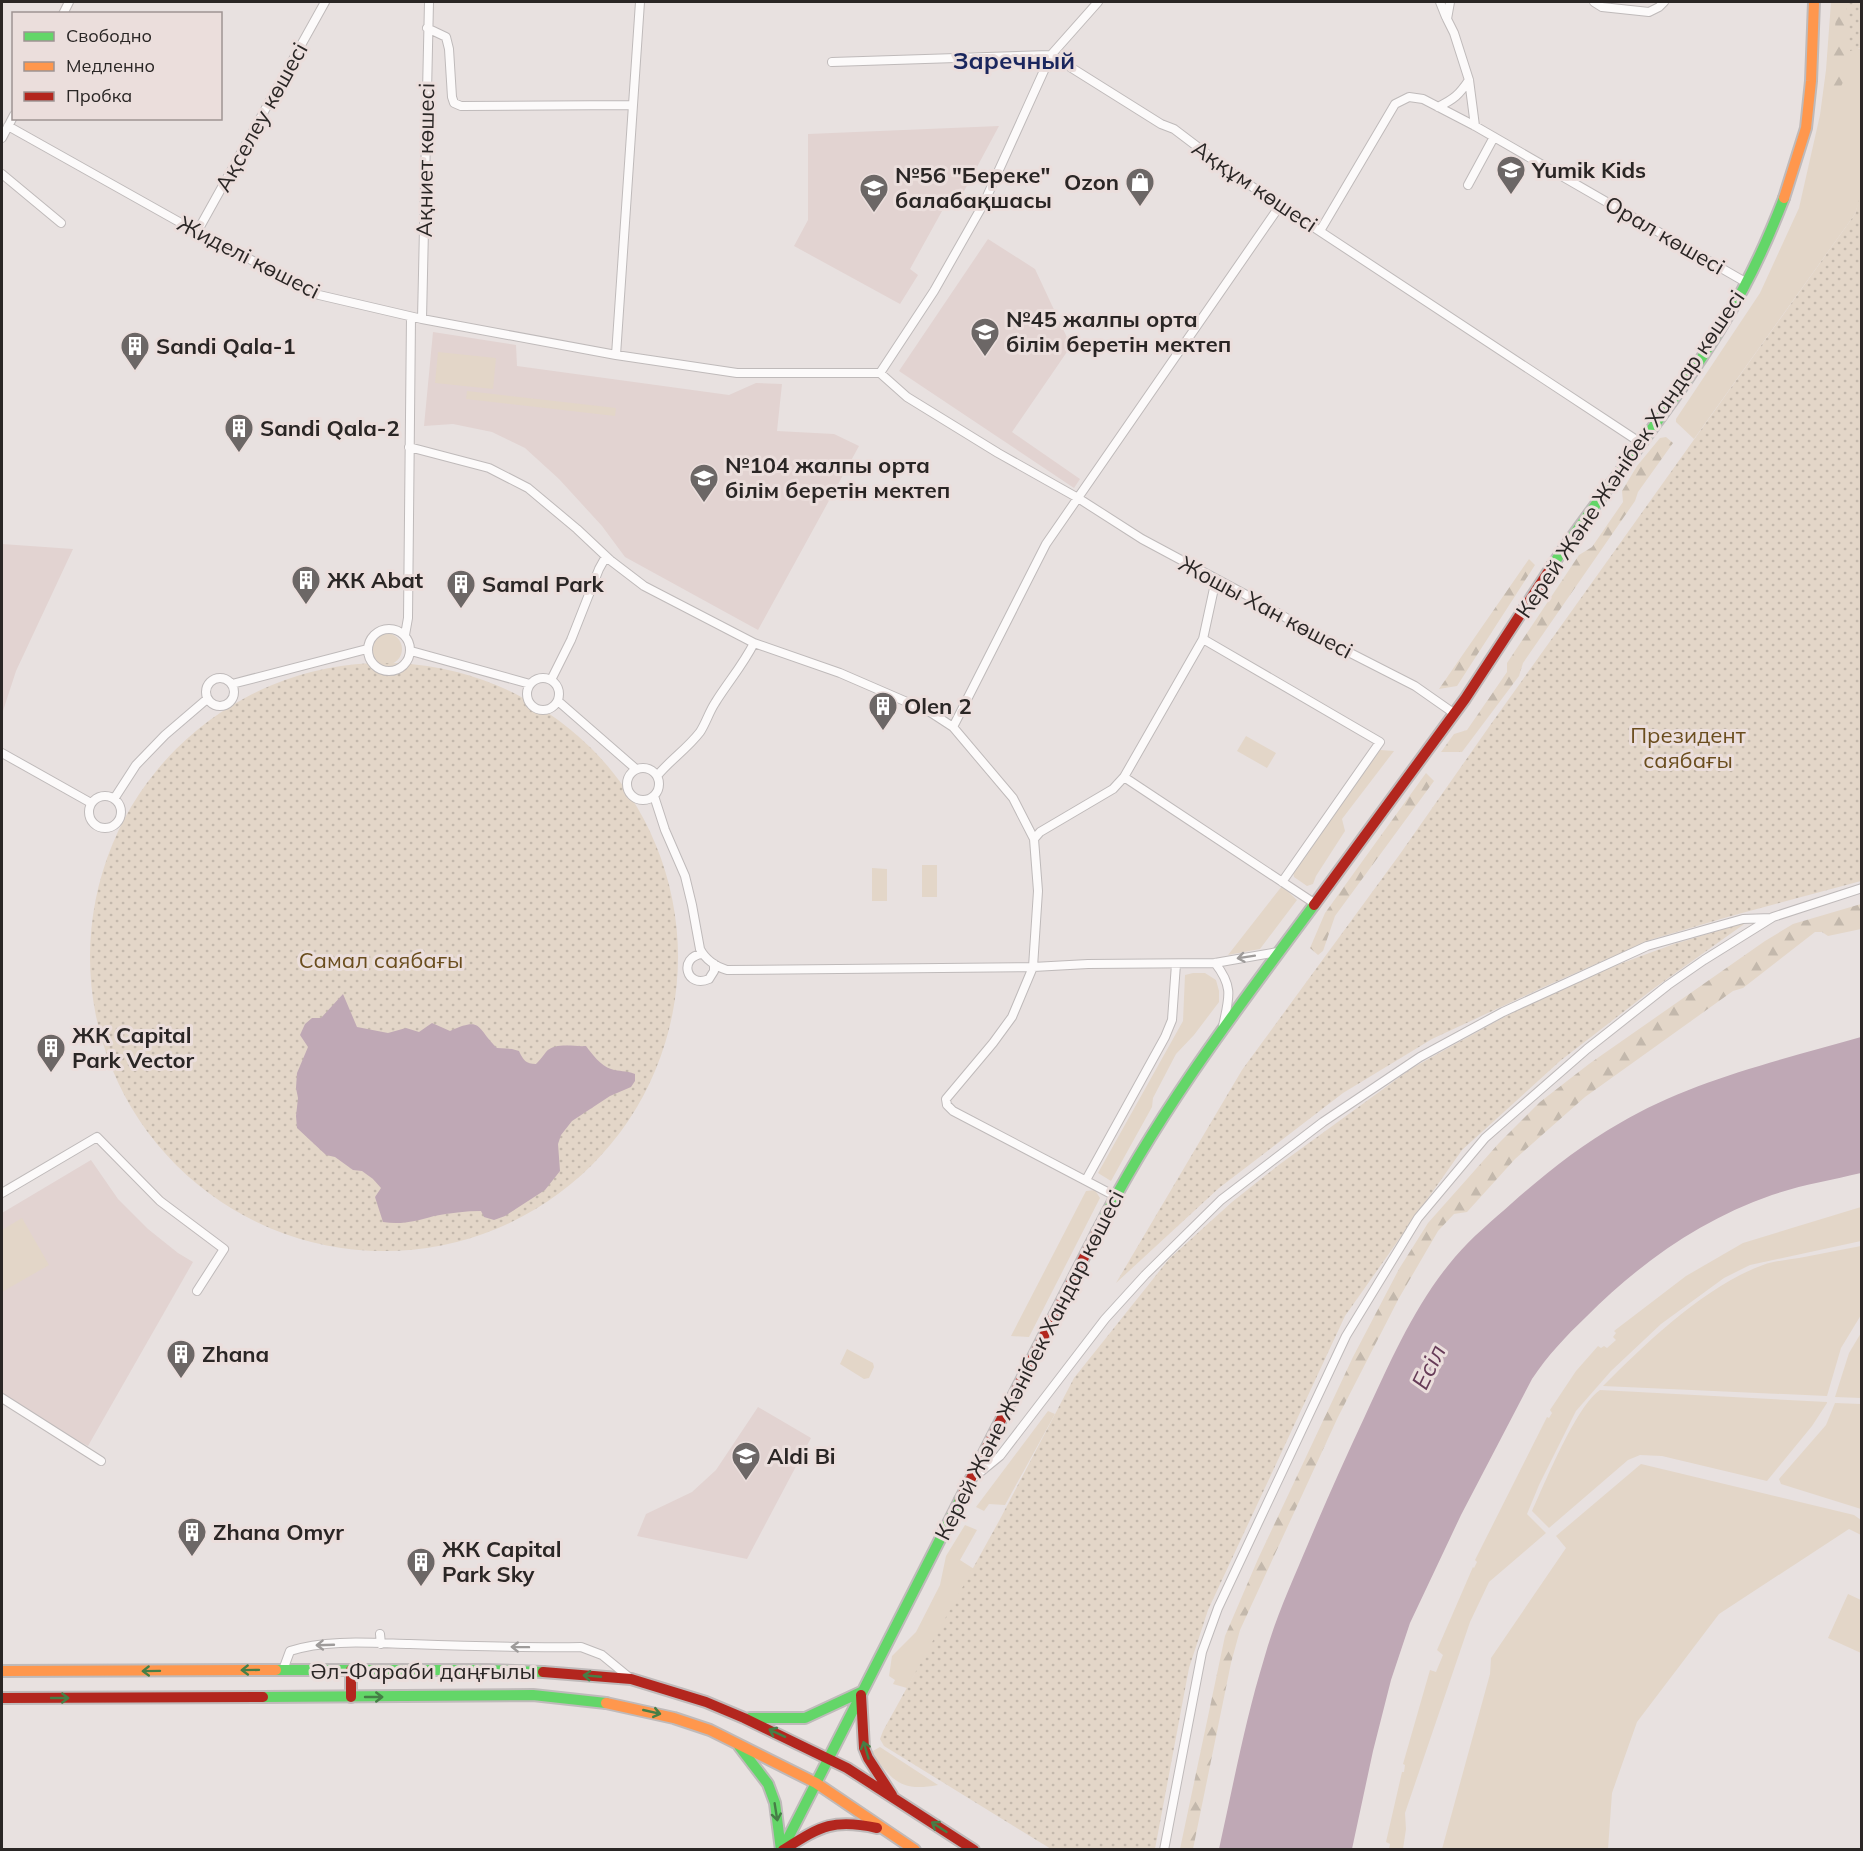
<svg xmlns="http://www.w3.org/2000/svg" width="1863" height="1851" font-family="Mulish,sans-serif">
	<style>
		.built { fill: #e2d3d1 }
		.grass { fill: #e3d6c8 }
		.forest { fill: url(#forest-firs) }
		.park { fill: url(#park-dots) }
		.water { fill: #bfa8b5 }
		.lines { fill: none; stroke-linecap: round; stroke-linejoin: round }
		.street-casing { stroke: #bfbaba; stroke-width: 10 }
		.fast-casing { stroke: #bfbaba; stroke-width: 14 }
		.slow-casing { stroke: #bfbaba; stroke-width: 14 }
		.jam-casing { stroke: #bfbaba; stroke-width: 14 }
		.street { stroke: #fcfafa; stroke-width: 8 }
		.fast { stroke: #63d668; stroke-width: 10 }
		.slow { stroke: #ff974d; stroke-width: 10 }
		.jam { stroke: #b3261e; stroke-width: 10 }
		.oneway { stroke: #9e9b9a }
		.oneway2 { stroke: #467e46 }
		.labels { text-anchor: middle; stroke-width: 6; stroke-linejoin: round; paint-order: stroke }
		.street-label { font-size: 22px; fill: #2a2625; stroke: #ebdedc }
		.poi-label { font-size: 22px; font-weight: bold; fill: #2a2625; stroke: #ebdedc; text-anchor: start }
		.park-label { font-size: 22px; fill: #6a4d1e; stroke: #ebdedc }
		.neighbourhood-label { font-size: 24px; font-weight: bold; fill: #1a265d; stroke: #ebdedc }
		.water-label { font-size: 24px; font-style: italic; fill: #663b57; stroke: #ebdedc }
	</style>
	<defs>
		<pattern id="forest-firs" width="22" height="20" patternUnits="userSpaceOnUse" patternTransform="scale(1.5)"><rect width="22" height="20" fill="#e3d6c8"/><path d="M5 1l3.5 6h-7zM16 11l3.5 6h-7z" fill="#c3b8ac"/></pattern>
		<pattern id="park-dots" width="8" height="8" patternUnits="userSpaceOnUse" patternTransform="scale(1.5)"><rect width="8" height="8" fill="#e3d6c8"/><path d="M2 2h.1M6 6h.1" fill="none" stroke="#c3b8ac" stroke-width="1.8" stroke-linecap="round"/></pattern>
	</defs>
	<rect width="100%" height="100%" fill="#e8e1e0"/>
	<path class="built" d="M999,126L956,206L947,202L910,269L918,275L900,304L794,246L808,220V134Z
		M988,239L1035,269L1071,346L1012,432L1080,479L1074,488L899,371Z
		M433,332L516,345L517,366L729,395L756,383L782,384L777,431L834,434L859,446L758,630L625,557L602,526L559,479L525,448L492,432L453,424L424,426Z
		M2,544L73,549L16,671L2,714Z
		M91,1160L118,1199L148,1229L178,1253L193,1262L88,1446L29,1416L2,1397V1213Z
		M758,1407L811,1438L747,1559L637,1536L646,1514L692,1492L716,1470Z"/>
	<path class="grass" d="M1831,2H1846L1851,51L1862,48V192L1855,214L1694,439L1676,422V419L1760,293L1799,208L1820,115L1826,70Z
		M438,352L496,358L493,389L435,383Z
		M467,391L616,408L615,416L466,399Z
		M370 649a16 16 0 1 1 32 0a16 16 0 1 1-32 0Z
		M1246,736L1276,753L1267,768L1237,751Z
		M1380,750L1394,751L1342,819L1345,831L1316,876L1313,884L1307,886L1294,877L1293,872Z
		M922,865H937V897H922Z
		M872,868L887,869V901H872Z
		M1282,886L1297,900L1260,949L1228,955Z
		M1193,973H1205L1216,980L1219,991V1002L1194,1035L1176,1054L1153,1098L1152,1107L1111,1181L1098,1173L1183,1021L1185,975Z
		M1095,1190L1100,1198L1029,1337L1011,1336L1086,1191Z
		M1861,1207V1241L1750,1265L1724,1278L1661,1324L1611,1371L1576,1411L1539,1485L1527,1514L1546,1533L1489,1582L1470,1622L1405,1813L1406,1829L1403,1849H1389L1390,1844L1386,1842L1402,1772H1404L1405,1765L1403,1764L1430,1670L1436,1672L1443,1655L1437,1650L1473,1567L1474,1568L1477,1562L1475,1560L1547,1417L1549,1418L1552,1413L1550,1410L1576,1371L1598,1346L1601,1348L1604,1346L1607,1348L1616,1340L1613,1337L1616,1333L1614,1331L1686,1276L1743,1243Z
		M22,1218L49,1265L2,1292V1230Z
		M1861,1246V1315L1841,1348L1827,1396L1603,1386C1646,1343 1705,1286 1763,1265C1774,1261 1787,1260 1799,1258C1820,1254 1840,1250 1861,1246Z
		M1861,1333V1398L1835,1397L1849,1353Z
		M847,1349L873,1363L874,1367L869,1378L864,1379L840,1364Z
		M1600,1390L1827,1402V1403L1812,1426L1767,1481L1662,1456L1640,1455L1628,1460L1549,1528L1532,1511C1545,1483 1576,1406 1600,1390Z
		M1835,1403L1861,1404V1509L1781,1484L1779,1479L1826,1425Z
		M1048,1411L1055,1414L1005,1505L989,1504L984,1511L976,1507Z
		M1641,1464L1854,1515L1861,1520V1535L1849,1529L1719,1614L1637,1722L1612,1793L1608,1849H1442L1490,1674L1491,1658L1566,1548L1556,1536Z
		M965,1525L977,1530L960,1560L974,1569L907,1688L893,1684L895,1680L889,1676L892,1656L916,1632L940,1585L946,1556Z
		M1848,1594L1861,1600V1653L1828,1638Z
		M880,1747L938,1785C900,1792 893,1781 871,1752Z"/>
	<path class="forest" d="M1837,2H1854L1858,49L1839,91L1830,92Z
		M1666,437L1673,443L1638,492L1635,501L1523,663L1519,676L1462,752H1441L1454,734L1467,730L1507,672V663L1579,555L1592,547L1623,502L1622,491L1637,466L1660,438Z
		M1529,559L1535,565L1457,686L1439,689Z
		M1426,773L1434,781L1335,916L1323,951L1318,955L1310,948L1325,913Z
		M1861,904V929L1828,936L1822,932H1815L1743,988L1733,991L1585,1097L1515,1159L1467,1212L1454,1214L1438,1231L1399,1298L1338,1417L1240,1630L1231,1663L1193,1849H1180L1225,1636L1258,1559L1353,1357L1399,1269L1428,1223L1499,1143L1540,1102L1589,1064L1765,941L1793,924Z"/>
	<path class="park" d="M1846,2H1861V48L1850,51Z
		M1861,192V881L1731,916L1653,939L1546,986L1432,1039L1343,1093L1219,1188L1116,1283L1242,1070L1400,854L1491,724L1855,214Z
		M90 957a294 294 0 1 1 588 0a294 294 0 1 1-588 0Z
		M1747,922L1653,989L1560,1061L1462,1150L1345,1316L1208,1610L1189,1668L1155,1849H1051L884,1746L880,1739L883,1731L999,1521L1074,1378L1169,1259L1232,1202L1280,1164L1412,1068L1526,1005L1603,970L1674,944Z"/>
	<path class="water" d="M343,994L357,1027L388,1033L406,1028L419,1032L432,1023L450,1031C483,1016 476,1028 497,1048L512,1049L519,1051C523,1060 526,1064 536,1064C540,1060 543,1056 546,1052C555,1042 574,1047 586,1046C592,1054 601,1066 611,1069C620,1072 625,1070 635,1074V1081L631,1087L610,1096L572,1121L561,1135L558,1144L560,1171L545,1190L505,1216L494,1220L484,1217L481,1211C466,1211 449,1213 434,1216C416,1221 402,1225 383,1222L375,1197L381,1188L373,1179L362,1171L353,1170L335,1157L326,1155L297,1128L296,1116L298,1098L296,1088L297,1073L308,1047L300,1035L305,1024L312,1018H321Z
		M1861,1037V1173C1832,1180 1801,1185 1772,1195C1700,1220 1640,1263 1586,1317C1566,1336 1548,1355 1532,1379L1461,1515L1410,1623L1391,1680L1373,1751L1352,1849H1219C1233,1786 1245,1721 1264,1659C1275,1619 1292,1582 1308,1544C1326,1501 1345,1459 1365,1416C1391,1360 1415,1304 1455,1257C1472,1237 1493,1220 1512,1203C1546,1173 1581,1145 1620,1123C1693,1080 1781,1060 1861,1037Z"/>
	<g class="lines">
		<g class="street-casing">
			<path id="street" d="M1440,2L1446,17
				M1450,2L1447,19L1454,33L1469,80L1475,126
				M1594,2L1602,7L1649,12L1659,7L1664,2
				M63,14L69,2
				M427,28L446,37L449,49L452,97L454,103L461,106L632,105
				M832,62L1051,55L1161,124L1174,129L1236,176L1641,443
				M1438,107C1454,99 1459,95 1469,80
				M8,126L197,232L319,295L422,319L616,355L737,373H880
				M2,138L14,115
				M2,174L61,223
				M1468,185L1494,137
				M1320,231L1395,104L1409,97L1423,99L1475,126L1747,283
				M197,232L325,2
				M422,319L429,2
				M616,355L640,2
				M880,373L907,397L998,453L1078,498L1142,539L1252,598L1319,637L1415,686L1455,714
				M880,373L934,291L984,203L1051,55L1098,2
				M409,447L489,468L528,488L577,529L610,560L644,586L754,643L840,673L930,712L953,727L1013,798L1034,839L1038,891L1033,967L1088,964L1215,963L1278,952
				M368 650a21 21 0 1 1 42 0a21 21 0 1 1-42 0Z
				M405,635L408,618L411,317
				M1203,639L1216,579
				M411,651L530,684
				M206 692a14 14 0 1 1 28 0a14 14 0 1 1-28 0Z
				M527 694a16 16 0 1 1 32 0a16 16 0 1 1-32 0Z
				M551,680L571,640L599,569L604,560H610
				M232,684L367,649
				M558,701L636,769
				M953,727L1046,544L1281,204
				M2,753L91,803
				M627 784a16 16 0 1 1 32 0a16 16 0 1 1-32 0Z
				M657,776C670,760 687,749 700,732C706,723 709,712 715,703C728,682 743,665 754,643
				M654,796L665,830L685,876L692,905L700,949C705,959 716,967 727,970L1033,967L1012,1017L993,1043L946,1099L947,1105L953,1111L1115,1196
				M89 812a16 16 0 1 1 32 0a16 16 0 1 1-32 0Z
				M114,799L136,765L165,735L207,699
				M1034,839L1040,832L1113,789L1124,777
				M1282,882L1380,742L1203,639L1124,777L1314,903
				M702,954C678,957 686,989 709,979L714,971V964
				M1215,963C1234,987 1229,998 1223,1026
				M1086,1180L1165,1037L1172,1020L1176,964
				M2,1193L97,1137L160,1201L224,1249L197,1291
				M2,1398L101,1461
				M973,1478L1000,1456L1105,1319L1145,1275L1221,1200L1323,1122L1420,1057L1503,1012L1647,946L1743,919L1771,918
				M380,1634L381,1644
				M283,1670L290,1651C326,1639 372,1643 410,1644C467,1646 524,1648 581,1647L602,1655L630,1678
				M1164,1850L1202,1652L1218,1608L1346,1336L1418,1218L1485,1138L1587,1049L1668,985L1704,960L1773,917L1862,888"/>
		</g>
		<g class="fast-casing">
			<path id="fast" d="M1552,566C1615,473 1690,388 1743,289C1759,259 1772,229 1784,198
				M1097,1232C1156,1115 1236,1010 1314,905
				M276,1670H486L543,1672
				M263,1697L533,1695L606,1703
				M750,1718H805L861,1692
				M739,1746L768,1784L775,1803L781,1850
				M782,1850L960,1500"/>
		</g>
		<g class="slow-casing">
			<path id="slow" d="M1784,198L1806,128L1811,81L1814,2
				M2,1671L276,1670
				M606,1703L674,1718L710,1730L816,1783L915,1850"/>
		</g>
		<g class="jam-casing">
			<path id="jam" d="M1314,905L1465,699L1552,566
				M960,1500L1097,1232
				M351,1670V1697
				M543,1672L631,1679L706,1702L744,1718L847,1768L974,1850
				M861,1695L864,1748L868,1758L892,1795
				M2,1698L263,1697
				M783,1850C820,1827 832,1818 877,1828"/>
		</g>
		<use href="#street" class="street"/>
		<use href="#fast" class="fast"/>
		<use href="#slow" class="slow"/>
		<use href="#jam" class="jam"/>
	</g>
	<defs><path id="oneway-shaft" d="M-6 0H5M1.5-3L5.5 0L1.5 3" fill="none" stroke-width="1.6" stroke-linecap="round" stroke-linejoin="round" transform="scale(1.5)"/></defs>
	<g class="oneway">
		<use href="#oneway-shaft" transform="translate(1246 957) rotate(171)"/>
		<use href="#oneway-shaft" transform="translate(325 1645) rotate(178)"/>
		<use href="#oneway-shaft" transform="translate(520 1647) rotate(-179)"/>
	</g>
	<g class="oneway2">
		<use href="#oneway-shaft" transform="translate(250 1670) rotate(179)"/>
		<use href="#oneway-shaft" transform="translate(151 1671) rotate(179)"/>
		<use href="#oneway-shaft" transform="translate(592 1676) rotate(-175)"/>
		<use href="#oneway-shaft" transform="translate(374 1697)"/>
		<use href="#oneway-shaft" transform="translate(60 1698)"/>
		<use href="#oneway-shaft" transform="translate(652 1712) rotate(13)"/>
		<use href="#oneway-shaft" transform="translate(777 1733) rotate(-155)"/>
		<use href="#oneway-shaft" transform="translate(866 1750) rotate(-107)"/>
		<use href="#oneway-shaft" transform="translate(776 1812) rotate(81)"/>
		<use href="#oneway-shaft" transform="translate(939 1827) rotate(-147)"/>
	</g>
	<defs>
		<g id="school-pin" transform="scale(1.5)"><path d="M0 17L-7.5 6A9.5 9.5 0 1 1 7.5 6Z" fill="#6c6766" stroke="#ebdedc"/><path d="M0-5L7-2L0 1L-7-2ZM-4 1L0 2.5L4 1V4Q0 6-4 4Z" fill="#fff"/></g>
		<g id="shop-pin" transform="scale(1.5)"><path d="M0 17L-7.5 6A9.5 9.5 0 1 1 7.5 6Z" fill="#6c6766" stroke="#ebdedc"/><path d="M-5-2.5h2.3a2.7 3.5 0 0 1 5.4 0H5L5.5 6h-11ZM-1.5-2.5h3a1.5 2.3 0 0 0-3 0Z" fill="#fff"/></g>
		<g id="building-pin" transform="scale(1.5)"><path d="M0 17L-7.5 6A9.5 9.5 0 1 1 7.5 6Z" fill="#6c6766" stroke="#ebdedc"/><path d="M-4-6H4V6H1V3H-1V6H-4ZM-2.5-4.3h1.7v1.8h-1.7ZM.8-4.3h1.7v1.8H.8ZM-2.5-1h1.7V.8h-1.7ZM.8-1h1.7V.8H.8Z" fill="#fff"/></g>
	</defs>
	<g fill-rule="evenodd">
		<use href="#school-pin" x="1511" y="170"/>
		<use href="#shop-pin" x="1140" y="182"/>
		<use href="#school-pin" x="874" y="188"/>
		<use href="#school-pin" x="985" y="332"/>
		<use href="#building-pin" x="135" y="346"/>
		<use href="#building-pin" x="239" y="428"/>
		<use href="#school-pin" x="704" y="478"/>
		<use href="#building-pin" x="306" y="580"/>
		<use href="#building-pin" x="461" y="584"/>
		<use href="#building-pin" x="883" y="706"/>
		<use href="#building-pin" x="51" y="1048"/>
		<use href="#building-pin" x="181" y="1354"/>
		<use href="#school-pin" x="746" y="1456"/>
		<use href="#building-pin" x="192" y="1532"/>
		<use href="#building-pin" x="421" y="1562"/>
	</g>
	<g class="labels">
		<g class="street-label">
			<text transform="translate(261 117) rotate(-61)" y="8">Ақселеу көшесі</text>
			<text transform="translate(425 160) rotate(-89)" y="8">Ақниет көшесі</text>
			<text transform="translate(1255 186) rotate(34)" y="8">Аққұм көшесі</text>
			<text transform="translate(1665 235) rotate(30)" y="8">Орал көшесі</text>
			<text transform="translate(249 257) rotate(27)" y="8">Жиделі көшесі</text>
			<text transform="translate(1630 454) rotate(-56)" y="8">Керей Және Жәнібек Хандар көшесі</text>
			<text transform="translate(1266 607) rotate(28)" y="8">Жошы Хан көшесі</text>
			<text transform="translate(1029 1365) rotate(-63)" y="8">Керей Және Жәнібек Хандар көшесі</text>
			<text x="423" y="1679">Әл-Фараби даңғылы</text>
		</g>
		<g class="poi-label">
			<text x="1532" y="178">Yumik Kids</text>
			<text x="895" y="183">№56 "Береке"<tspan x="895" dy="25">балабақшасы</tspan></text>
			<text x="1119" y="190" text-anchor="end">Ozon</text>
			<text x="1006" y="327">№45 жалпы орта<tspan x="1006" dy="25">білім беретін мектеп</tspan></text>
			<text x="156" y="354">Sandi Qala-1</text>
			<text x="260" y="436">Sandi Qala-2</text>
			<text x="725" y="473">№104 жалпы орта<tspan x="725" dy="25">білім беретін мектеп</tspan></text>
			<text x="327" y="588">ЖК Abat</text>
			<text x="482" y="592">Samal Park</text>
			<text x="904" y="714">Olen 2</text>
			<text x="72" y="1043">ЖК Capital<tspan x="72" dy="25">Park Vector</tspan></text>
			<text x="202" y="1362">Zhana</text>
			<text x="767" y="1464">Aldi Bi</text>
			<text x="213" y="1540">Zhana Omyr</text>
			<text x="442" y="1557">ЖК Capital<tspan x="442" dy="25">Park Sky</tspan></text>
		</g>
		<g class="park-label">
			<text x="1688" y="743">Президент<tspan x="1688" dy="25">саябағы</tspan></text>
			<text x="381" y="968">Самал саябағы</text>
		</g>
		<g class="neighbourhood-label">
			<text x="1014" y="69">Заречный</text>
		</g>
		<g class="water-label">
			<text transform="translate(1429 1367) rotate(-64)" y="8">Есіл</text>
		</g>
	</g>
	<rect width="1863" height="1851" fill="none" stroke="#2a2625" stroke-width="6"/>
	<rect x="12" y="12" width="210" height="108" fill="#ebdedc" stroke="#9e9493" stroke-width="1.5"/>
	<rect x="24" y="32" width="30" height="9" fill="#63d668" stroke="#9e9493" stroke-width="1.5"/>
	<text x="66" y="42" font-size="18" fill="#2a2625">Свободно</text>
	<rect x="24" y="62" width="30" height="9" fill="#ff974d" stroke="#9e9493" stroke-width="1.5"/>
	<text x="66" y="72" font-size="18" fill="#2a2625">Медленно</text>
	<rect x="24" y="92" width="30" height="9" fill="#b3261e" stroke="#9e9493" stroke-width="1.5"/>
	<text x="66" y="102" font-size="18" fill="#2a2625">Пробка</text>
</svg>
